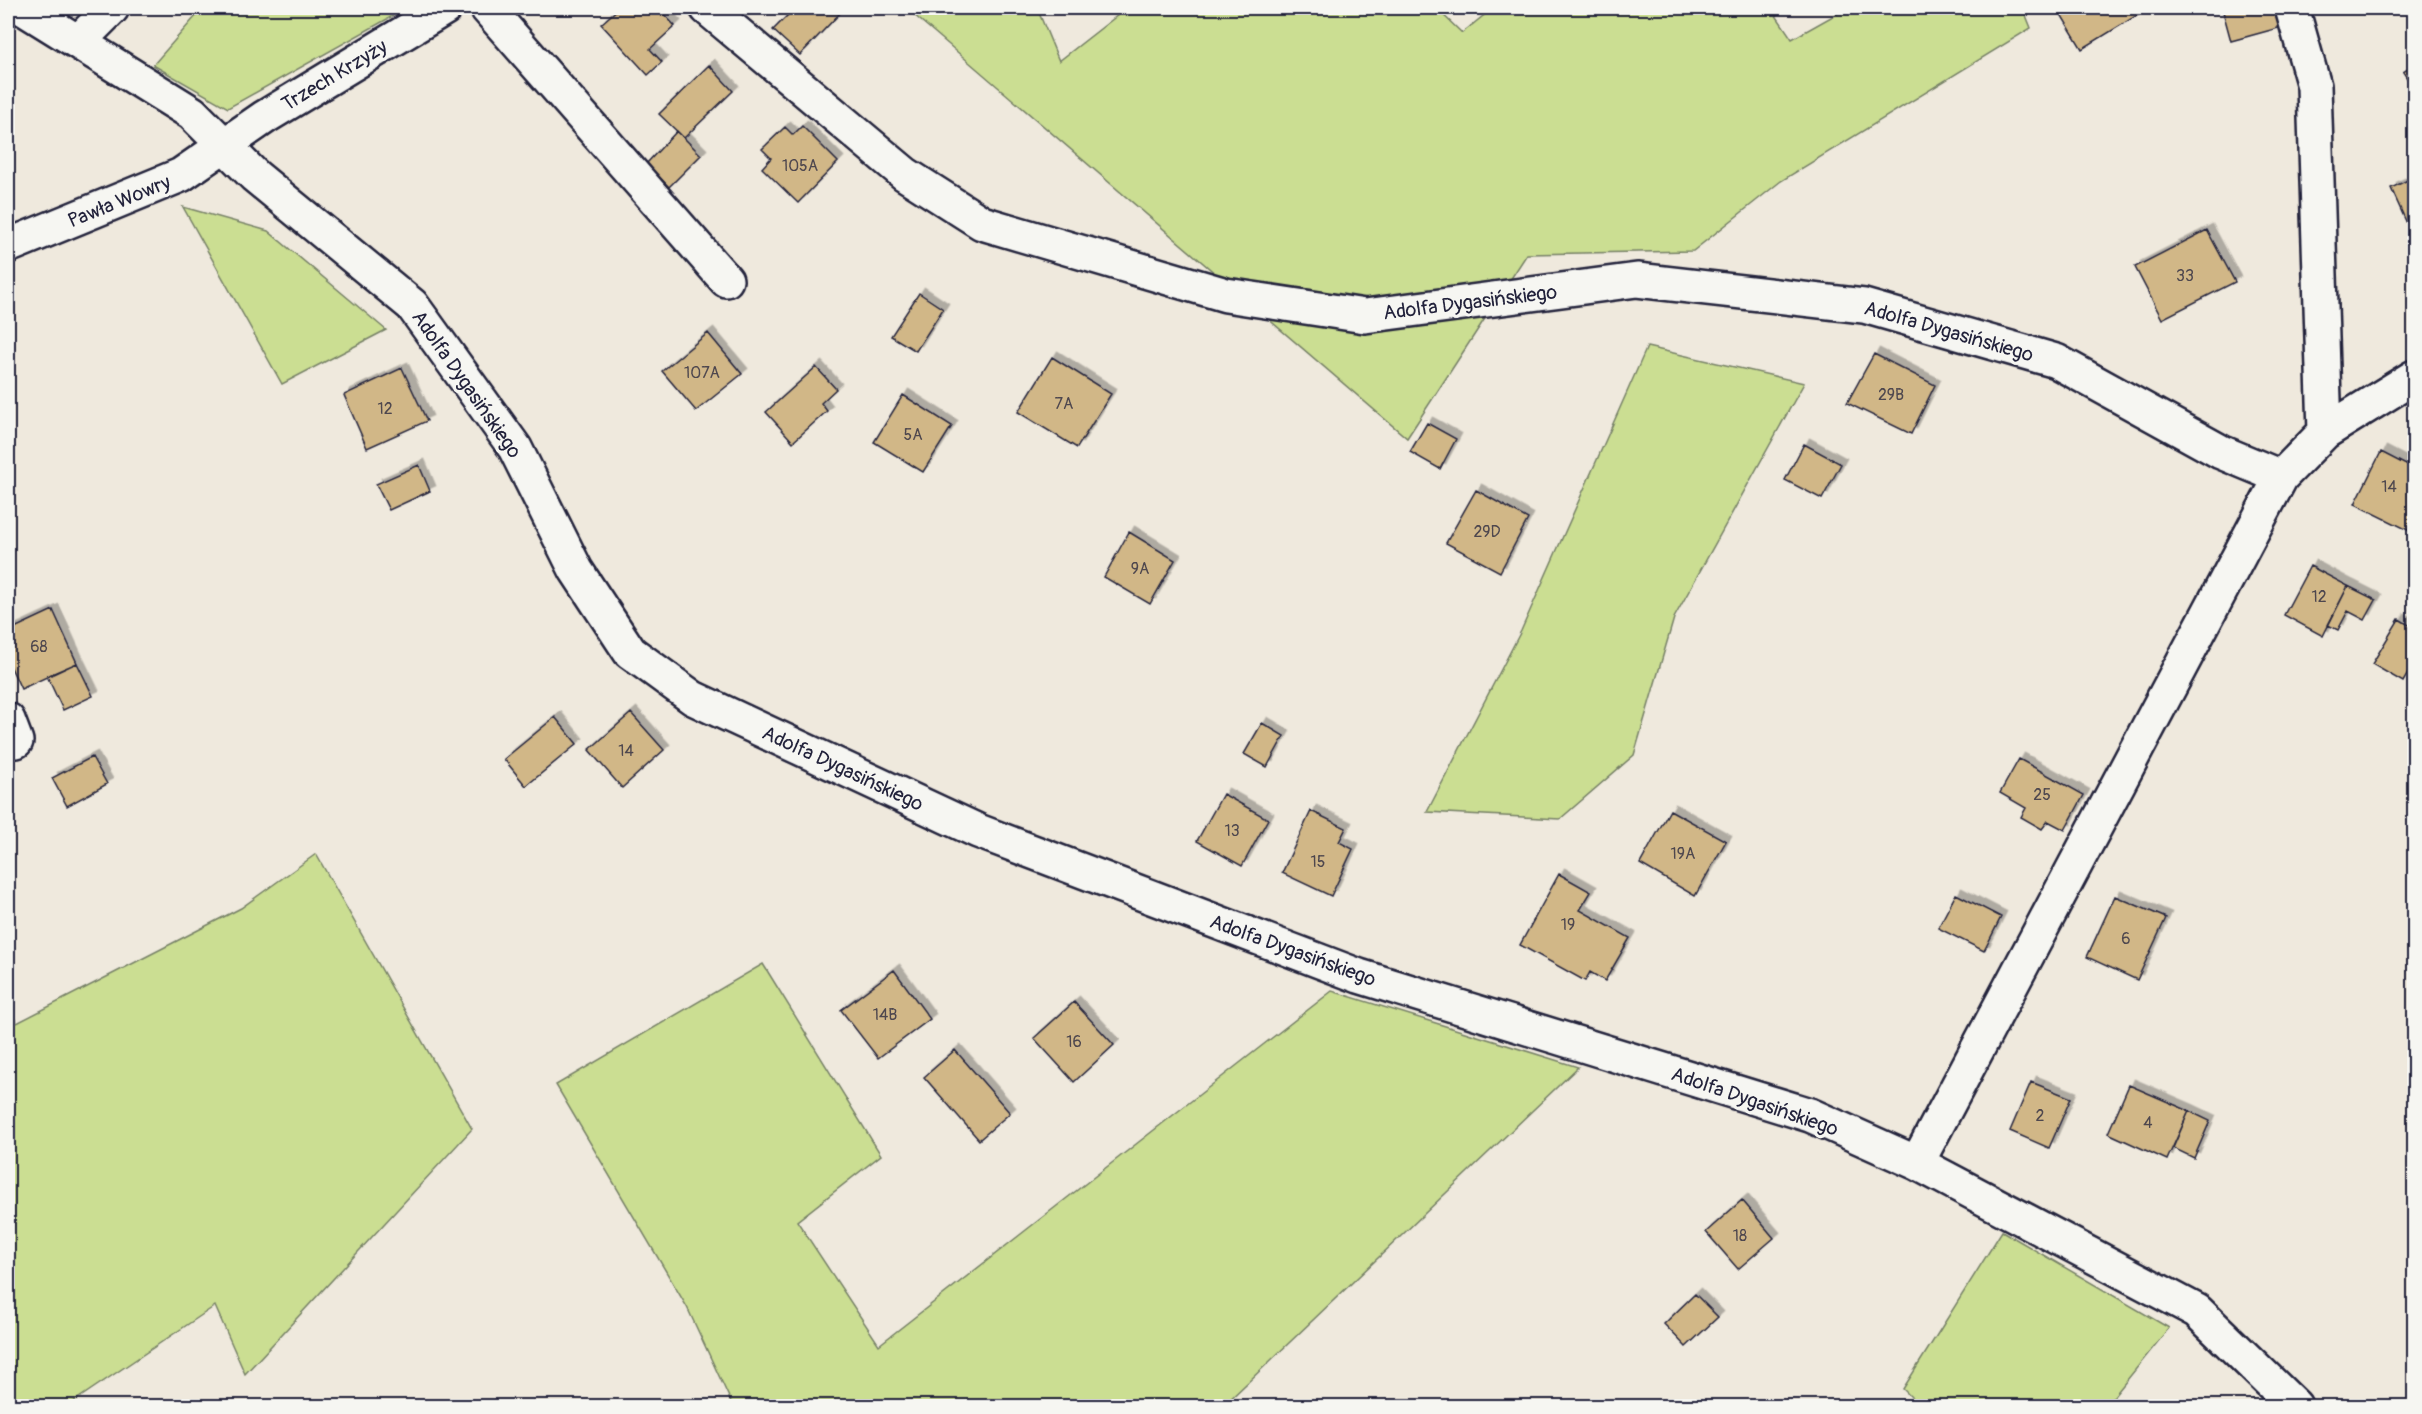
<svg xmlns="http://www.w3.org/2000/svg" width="2422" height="1414" font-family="Pangolin,sans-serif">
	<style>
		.green { fill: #cbde92; stroke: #768066; stroke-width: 1.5 }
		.building { fill: #d1b787; stroke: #22223b; stroke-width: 1.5; filter: url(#shadow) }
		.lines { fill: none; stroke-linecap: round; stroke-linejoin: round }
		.minor-casing { stroke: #22223b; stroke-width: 38 }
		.minor { stroke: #f6f6f2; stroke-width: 33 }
		.labels { text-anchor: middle; stroke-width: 6; stroke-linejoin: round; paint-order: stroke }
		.number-label { font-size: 16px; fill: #4e474e }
		.street-label { font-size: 20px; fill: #22223b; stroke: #f6f6f2 }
	</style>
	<defs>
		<filter id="shadow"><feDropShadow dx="5.5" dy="-5.5" stdDeviation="0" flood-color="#0004"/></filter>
	</defs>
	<rect width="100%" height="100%" fill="#efe9dd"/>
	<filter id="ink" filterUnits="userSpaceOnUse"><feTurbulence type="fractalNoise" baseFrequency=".0167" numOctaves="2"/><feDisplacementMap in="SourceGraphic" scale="12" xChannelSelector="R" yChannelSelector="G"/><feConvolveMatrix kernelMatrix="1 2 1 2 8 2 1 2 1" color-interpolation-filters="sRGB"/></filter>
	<g filter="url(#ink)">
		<path class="green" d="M203,8H407L228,108L153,65Z
			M906,8H1037L1059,61L1127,8H1436L1462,33L1493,8H1771L1792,39L1847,8H2023L2031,28L1781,181L1693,251L1527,254L1407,438Z
			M183,207L268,231L386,330L282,384Z
			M1647,347L1804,383L1674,618L1634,755L1560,819L1427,812L1521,631Z
			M316,854L472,1129L245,1374L215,1306L67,1406H8V1007L17,1023L241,908Z
			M763,964L881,1155L797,1221L879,1345L1332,991L1578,1067L1223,1406H733L687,1307L556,1085Z
			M2002,1231L2169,1328L2106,1406H1920L1903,1389Z"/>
		<path class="building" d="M619,8H658L675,26L650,49L662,62L648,75L601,24Z
			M795,8H842L844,9L800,55L773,30Z
			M2074,8H2149L2082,49L2062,16Z
			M2222,8H2288L2293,24L2231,41Z
			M709,65L733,91L684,138L659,114Z
			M2414,65V89L2403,72Z
			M802,126L838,162L798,203L762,168L771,158L762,149L785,127L793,135Z
			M677,131L701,155L669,187L646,164Z
			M2414,177V239L2391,188Z
			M2207,230L2235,282L2162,319L2135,267Z
			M919,293L943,309L916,351L891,336Z
			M708,333L742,374L696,411L662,371Z
			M1874,354L1935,385L1911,434L1847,403Z
			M1052,357L1111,394L1077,448L1018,412Z
			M816,367L836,389L821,403L827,411L793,442L766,412Z
			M402,368L427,421L367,448L344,395Z
			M903,395L952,426L923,472L874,442Z
			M1427,423L1456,439L1440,469L1410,452Z
			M1804,444L1841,464L1822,499L1785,480Z
			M2381,452L2414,469V533L2355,504Z
			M419,465L430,491L389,510L376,484Z
			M1476,490L1528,519L1500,572L1446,543Z
			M1129,532L1175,560L1150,604L1104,577Z
			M2310,566L2348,586L2323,636L2284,615Z
			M2348,586L2376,600L2365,620L2348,611L2338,630L2328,625Z
			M53,610L77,663L21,689L8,661V631Z
			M2399,619L2414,628V663L2403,682L2372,664Z
			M77,663L93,696L63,710L47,676Z
			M631,713L664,750L622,788L589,750Z
			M555,717L577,744L526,786L504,759Z
			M1262,723L1284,736L1267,767L1244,754Z
			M92,757L107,784L67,806L52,778Z
			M2019,759L2084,795L2065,830L2048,821L2042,829L2021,817L2026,808L2000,793Z
			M1223,794L1268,819L1242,866L1197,841Z
			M1670,810L1726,841L1695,896L1640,864Z
			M1311,811L1346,828L1339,842L1353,849L1331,896L1282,873Z
			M1559,874L1591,892L1580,910L1630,938L1605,981L1590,972L1585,981L1520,945Z
			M1956,894L2001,917L1984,951L1938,928Z
			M2115,896L2166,918L2137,980L2087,957Z
			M894,970L930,1019L878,1058L841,1010Z
			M1074,1002L1114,1045L1074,1082L1034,1038Z
			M955,1050L1010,1113L979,1140L924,1077Z
			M2031,1082L2071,1098L2049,1148L2010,1131Z
			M2129,1085L2189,1111L2167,1160L2108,1133Z
			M2189,1111L2210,1121L2194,1158L2173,1148Z
			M1742,1200L1774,1238L1738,1269L1706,1232Z
			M1695,1294L1718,1317L1686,1347L1664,1324Z"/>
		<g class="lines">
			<g class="minor-casing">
				<path id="minor" d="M23,8L192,113L255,176L412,305L515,448L576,570L630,652L693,698L978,831L1359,976L1810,1115L1917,1163
					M487,8L726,280
					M707,8L905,174L982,223L1226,295L1365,316L1637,280L1864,306L2056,361L2221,452L2281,477
					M2292,8L2314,86L2325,432L2281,477L1917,1163L2197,1311L2295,1406
					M78,42L112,8
					M8,246L181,175L265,117L445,8
					M2325,432L2414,377
					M8,720L16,741"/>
			</g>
			<use href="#minor" class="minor"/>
		</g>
	</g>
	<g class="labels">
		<g class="number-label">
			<text x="800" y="171">105A</text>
			<text x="2185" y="281">33</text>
			<text x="702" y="378">107A</text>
			<text x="1891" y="400">29B</text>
			<text x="1064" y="409">7A</text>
			<text x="385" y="414">12</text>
			<text x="913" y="440">5A</text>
			<text x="2389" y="492">14</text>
			<text x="1487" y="537">29D</text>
			<text x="1140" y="574">9A</text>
			<text x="2319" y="602">12</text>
			<text x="39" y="652">68</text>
			<text x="626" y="756">14</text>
			<text x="2042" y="800">25</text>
			<text x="1232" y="836">13</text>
			<text x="1683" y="859">19A</text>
			<text x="1318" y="867">15</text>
			<text x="1568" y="930">19</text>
			<text x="2126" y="944">6</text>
			<text x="885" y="1020">14B</text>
			<text x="1074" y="1047">16</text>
			<text x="2040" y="1121">2</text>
			<text x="2148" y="1128">4</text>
			<text x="1740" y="1241">18</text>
		</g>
		<g class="street-label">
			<text transform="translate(334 75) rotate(-31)" y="7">Trzech Krzyży</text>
			<text transform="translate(119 201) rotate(-22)" y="7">Pawła Wowry</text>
			<text transform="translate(1470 302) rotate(-7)" y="7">Adolfa Dygasińskiego</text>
			<text transform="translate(1949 331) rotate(16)" y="7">Adolfa Dygasińskiego</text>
			<text transform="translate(467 384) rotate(55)" y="7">Adolfa Dygasińskiego</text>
			<text transform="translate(843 768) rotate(25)" y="7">Adolfa Dygasińskiego</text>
			<text transform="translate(1293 950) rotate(20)" y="7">Adolfa Dygasińskiego</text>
			<text transform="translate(1755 1101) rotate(19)" y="7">Adolfa Dygasińskiego</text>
		</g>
	</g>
	<rect width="2422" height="1414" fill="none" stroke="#f6f6f2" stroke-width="30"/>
	<rect x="15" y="15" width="2392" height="1384" fill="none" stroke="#22223b" stroke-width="2" filter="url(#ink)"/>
</svg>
